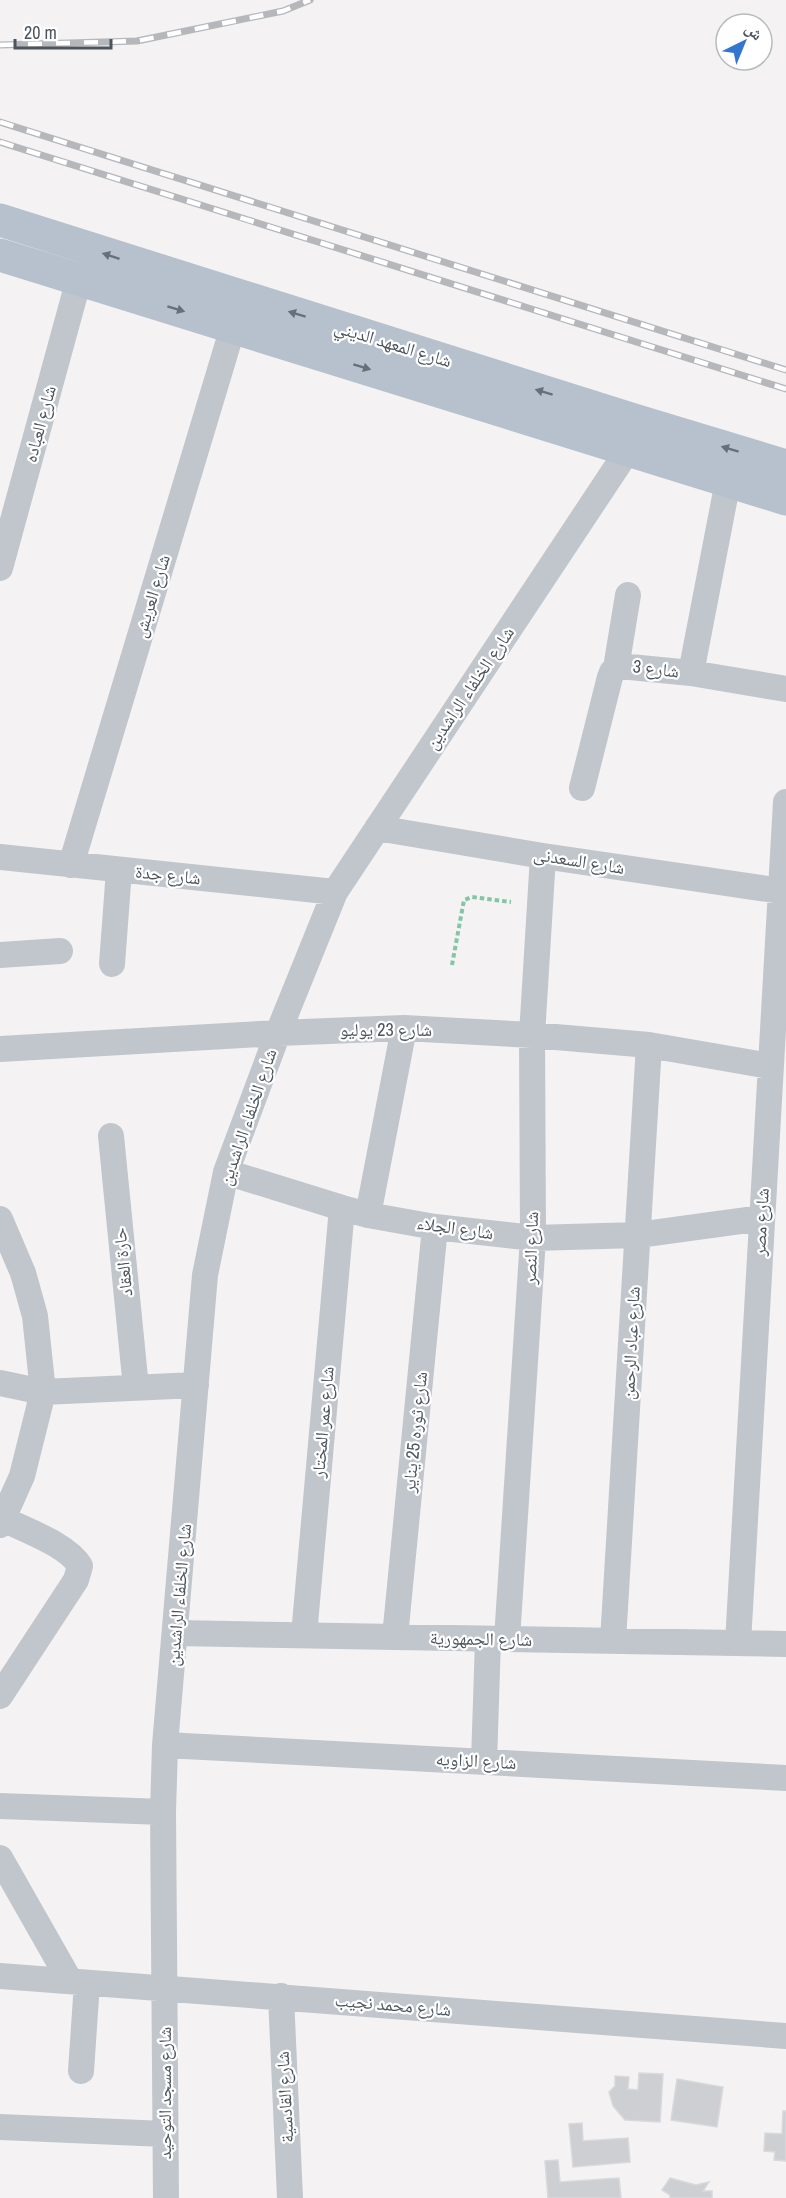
<svg xmlns="http://www.w3.org/2000/svg" width="786" height="2198" font-family="'Archivo Narrow','Noto Naskh Arabic',sans-serif">
	<style>
		.building { fill: #cdcfd3; stroke: #d7d9dc; stroke-width: 1.5 }
		.lines { fill: none; stroke-linecap: round; stroke-linejoin: round }
		.path { stroke: #83c5a5; stroke-width: 4; stroke-dasharray: 4.5 3; stroke-linecap: butt }
		.minor { stroke: #c0c6cc; stroke-width: 26 }
		.primary { stroke: #b6c1cd; stroke-width: 33 }
		.rail-casing { stroke: #b5b7bb; stroke-width: 7 }
		.rail { stroke: #fff; stroke-width: 4.5; stroke-dasharray: 14; stroke-linecap: butt }
		.oneway { fill: #667079 }
		.labels { text-anchor: middle; stroke-width: 4.5; stroke-linejoin: round; paint-order: stroke }
		.street-label { font-size: 18px; fill: #4c555d; stroke: #fff }
	</style>
	<rect width="100%" height="100%" fill="#f4f2f2"/>
	<path class="building" d="M639,2073L663,2074L660,2122L625,2120L613,2106L609,2092L615,2086V2076L629,2077L628,2089L638,2090Z
		M677,2079L723,2087L717,2127L671,2120Z
		M783,2111H786V2161L774,2160L775,2152L764,2151L765,2133L782,2134Z
		M582,2123L583,2141L628,2138L630,2162L573,2167L569,2124Z
		M558,2160L560,2182L619,2178L621,2198H548L545,2161Z
		M670,2178L696,2185L709,2182L703,2191H712V2198H670V2195L662,2190Z"/>
	<g class="lines">
		<path class="path" d="M452,965L464,900L472,897L511,902"/>
		<path class="minor" d="M0,568L79,279
			M616,668L628,595
			M691,673L728,481
			M582,788L610,677L612,672L620,666L691,673L786,689
			M377,828L543,856L781,891
			M0,857L335,892
			M71,865L233,327
			M0,955L60,951
			M112,964L119,870
			M0,1049L278,1033L404,1028L532,1035L649,1045L770,1066
			M111,1136L136,1388
			M226,1172L342,1208L368,1215L435,1227L533,1238L638,1235L762,1218
			M368,1215L404,1028
			M0,1219L23,1273L35,1316L43,1392L22,1476L0,1525
			M0,1383L43,1392L196,1385
			M176,1633L786,1644
			M304,1635L342,1208
			M395,1637L435,1227
			M507,1639L533,1238L532,1035L543,856
			M613,1641L649,1045
			M738,1643L786,802
			M0,1696L76,1580L80,1566C68,1545 25,1530 3,1519
			M165,1745L786,1778
			M484,1762L488,1639
			M0,1806L163,1812
			M0,1858L70,1981
			M0,1976L786,2036
			M281,1996L290,2198
			M81,2071L87,1983
			M0,2127L165,2134
			M166,2198L163,1812L165,1745L205,1275L226,1172L278,1033L335,892L628,450"/>
		<path class="primary" d="M0,220L634,420L786,466
			M0,255L786,499"/>
		<g class="rail-casing">
			<path id="rail" d="M0,45L137,41L283,11L310,0
				M0,122L786,370
				M0,142L786,389"/>
		</g>
		<use href="#rail" class="rail"/>
	</g>
	<defs><path id="oneway-solid" d="M-6-.8H1V-3.2L6.5 0L1 3.2V.8H-6Z" transform="scale(1.5)"/></defs>
	<g class="oneway">
		<use href="#oneway-solid" transform="translate(111 256) rotate(-162)"/>
		<use href="#oneway-solid" transform="translate(176 309) rotate(17)"/>
		<use href="#oneway-solid" transform="translate(297 314) rotate(-163)"/>
		<use href="#oneway-solid" transform="translate(362 367) rotate(17)"/>
		<use href="#oneway-solid" transform="translate(544 392) rotate(-163)"/>
		<use href="#oneway-solid" transform="translate(730 449) rotate(-163)"/>
	</g>
	<g class="labels">
		<g class="street-label">
			<text transform="translate(393 344) rotate(17)" y="6">شارع المعهد الديني</text>
			<text transform="translate(40 424) rotate(-75)" y="6">شارع العباده</text>
			<text transform="translate(152 596) rotate(-73)" y="6">شارع العريش</text>
			<text transform="translate(656 669) rotate(7)" y="6">شارع 3</text>
			<text transform="translate(470 688) rotate(-56)" y="6">شارع الخلفاء الراشدين</text>
			<text transform="translate(579 861) rotate(9)" y="6">شارع السعدنى</text>
			<text transform="translate(168 875) rotate(6)" y="6">شارع جدة</text>
			<text x="386" y="1036">شارع 23 يوليو</text>
			<text transform="translate(248 1117) rotate(-71)" y="6">شارع الخلفاء الراشدين</text>
			<text transform="translate(761 1222) rotate(-87)" y="6">شارع مصر</text>
			<text transform="translate(455 1228) rotate(8)" y="6">شارع الجلاء</text>
			<text transform="translate(531 1248) rotate(-88)" y="6">شارع النصر</text>
			<text transform="translate(123 1262) rotate(-96)" y="6">حارة العقاد</text>
			<text transform="translate(631 1343) rotate(-87)" y="6">شارع عباد الرحمن</text>
			<text transform="translate(323 1422) rotate(-85)" y="6">شارع عمر المختار</text>
			<text transform="translate(415 1432) rotate(-84)" y="6">شارع ثوره 25 يناير</text>
			<text transform="translate(179 1595) rotate(-85)" y="6">شارع الخلفاء الراشدين</text>
			<text transform="translate(481 1639) rotate(1)" y="6">شارع الجمهورية</text>
			<text transform="translate(476 1761) rotate(3)" y="6">شارع الزاويه</text>
			<text transform="translate(393 2005) rotate(5)" y="6">شارع محمد نجيب</text>
			<text transform="translate(165 2093) rotate(-90)" y="6">شارع مسجد التوحيد</text>
			<text transform="translate(285 2097) rotate(-93)" y="6">شارع القادسية</text>
		</g>
	</g>
	<g transform="translate(744 42) rotate(43)"><circle r="28" fill="#ffffff" stroke="#b7bbbe" stroke-width="1.5"/>
	<path d="M0-4.5L10 22L0 15L-10 22Z" fill="#3276ce"/>
	<text y="-9" font-size="16" font-weight="bold" text-anchor="middle" fill="#4c555d">ش</text>
	</g>
	<path d="M15 39v9h96v-9" fill="none" stroke="#4c555d" stroke-width="3"/>
	<text x="24" y="39" font-size="18" fill="#4c555d" stroke="#ffffff" stroke-width="4.5" paint-order="stroke">20 m</text>
</svg>
